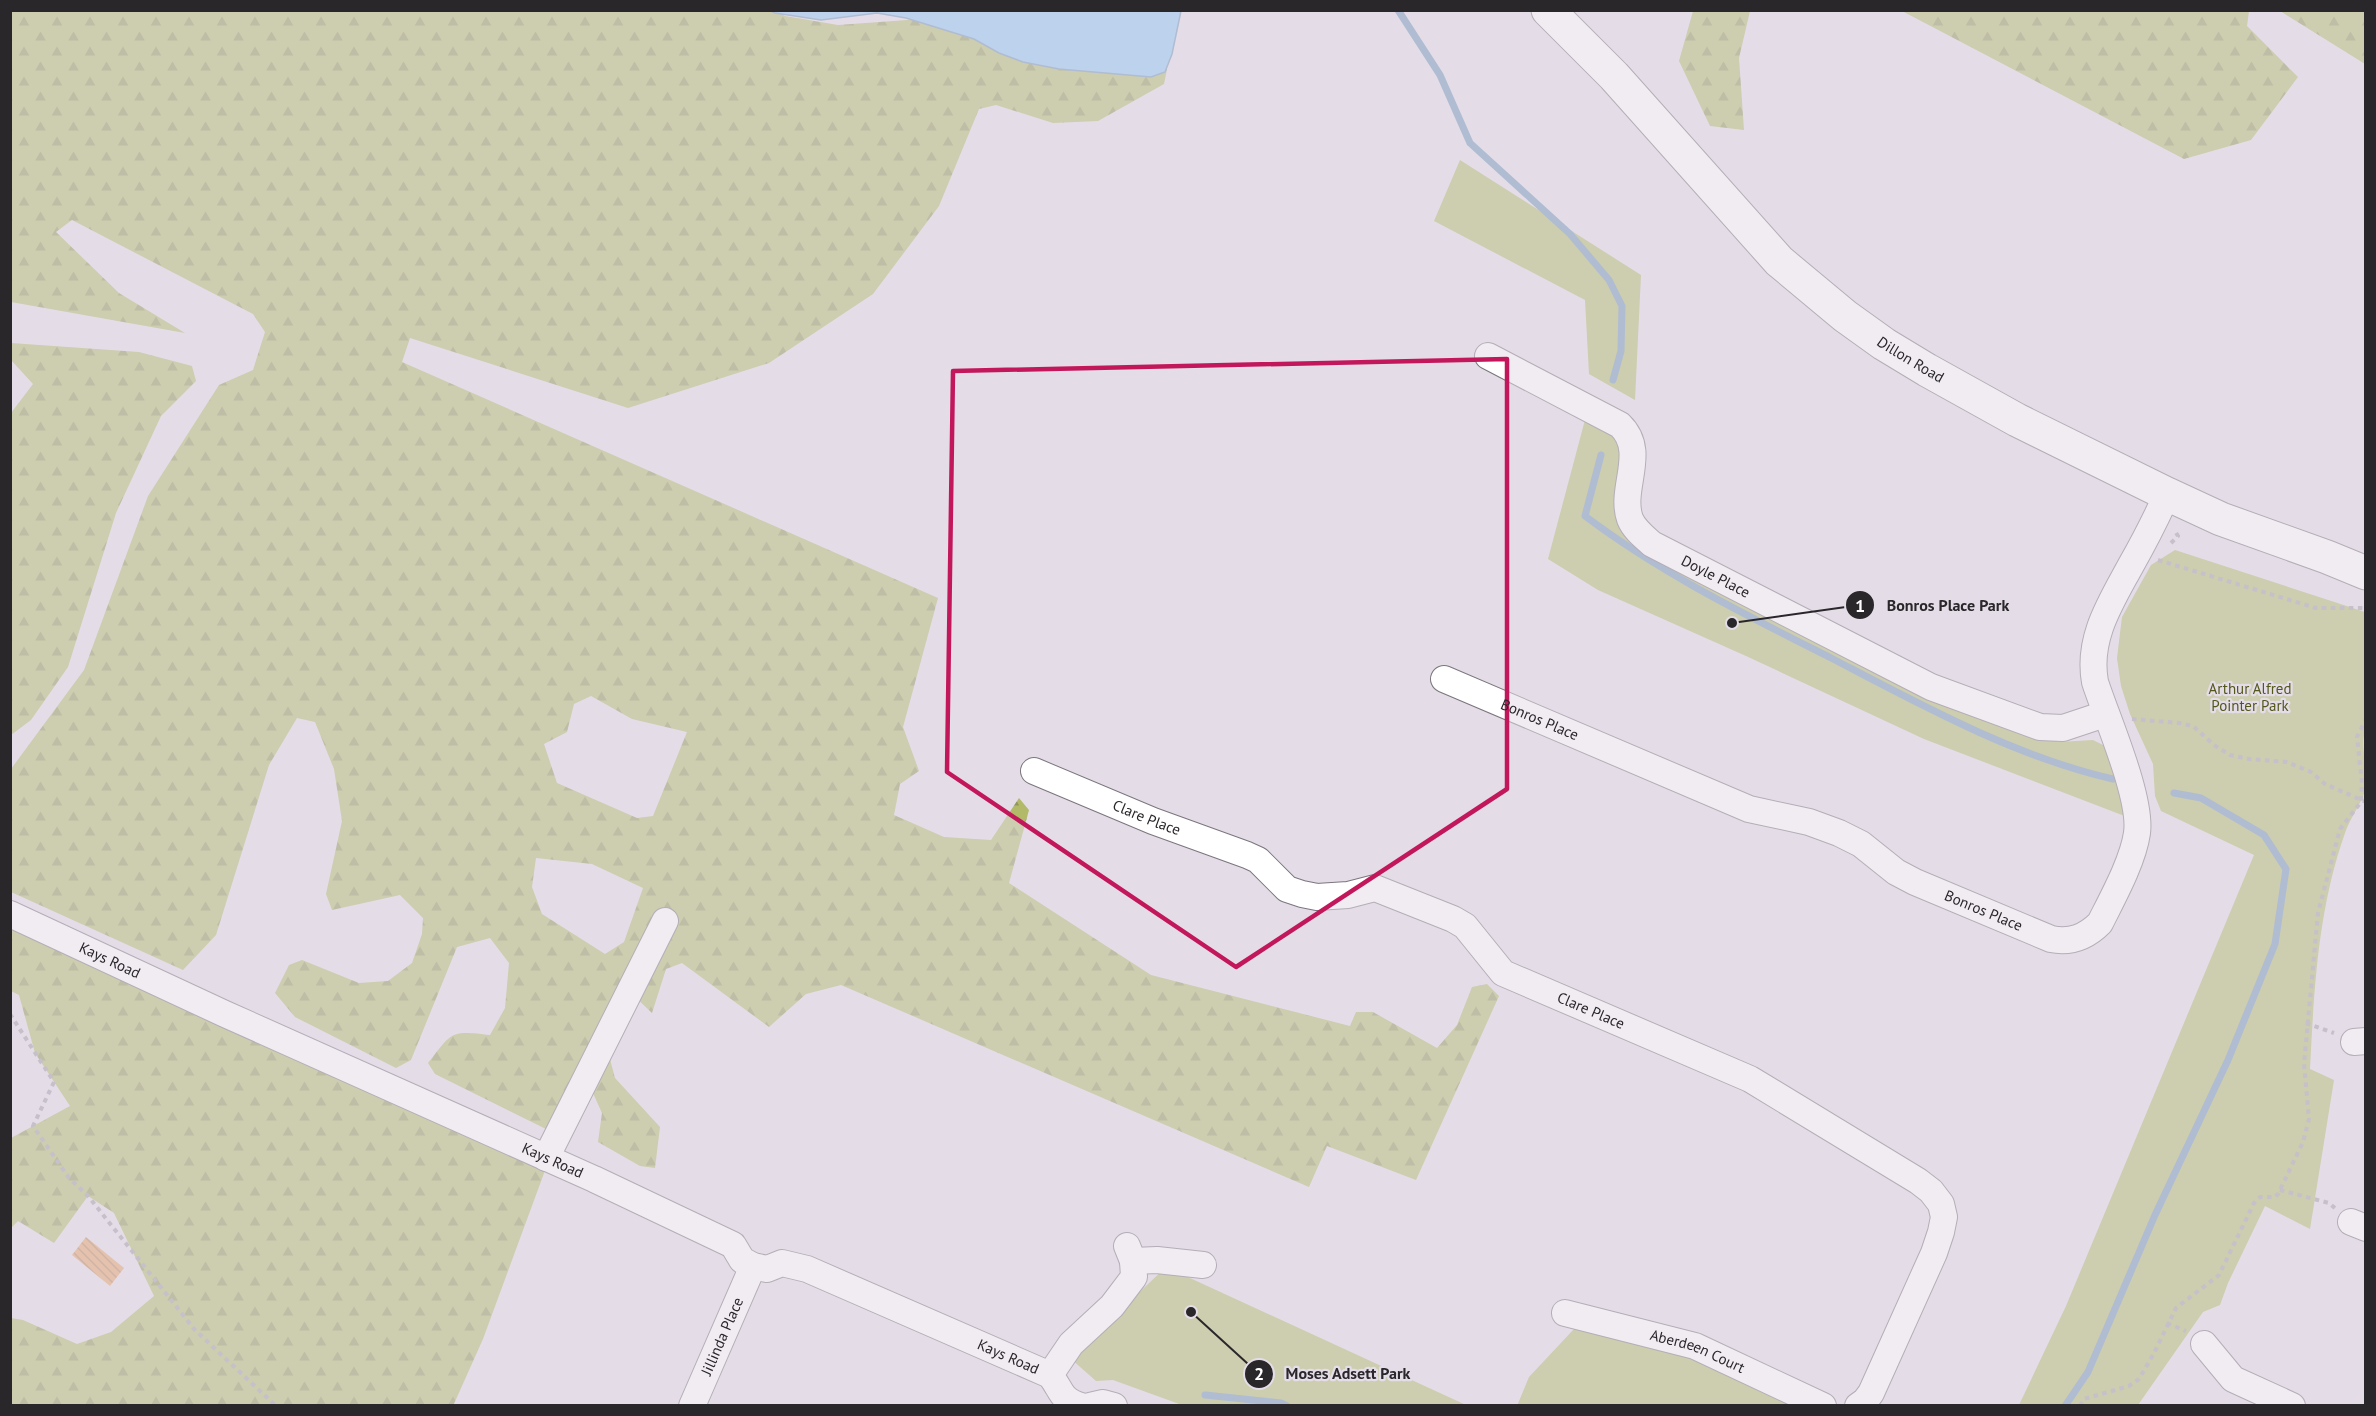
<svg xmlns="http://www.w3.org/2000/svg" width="2376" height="1416" font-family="'PT Sans',sans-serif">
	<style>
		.green { fill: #b2ba6a }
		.forest { fill: url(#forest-firs); fill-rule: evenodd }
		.water { fill: #8ec6f3; stroke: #7096b7; stroke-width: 1.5 }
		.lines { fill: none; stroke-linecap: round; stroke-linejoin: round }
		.stream { stroke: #7096b7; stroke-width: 7 }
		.building { fill: url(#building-back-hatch) }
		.minor-casing { stroke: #7b757e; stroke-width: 28 }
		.major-casing { stroke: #7b757e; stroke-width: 35 }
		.path { stroke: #a39da6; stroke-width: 4; stroke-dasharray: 4.5 4.5; stroke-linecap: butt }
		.minor { stroke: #fff; stroke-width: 26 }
		.major { stroke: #fff; stroke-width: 33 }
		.marked { fill: none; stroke: #c2185b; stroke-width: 4.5; stroke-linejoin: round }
		.labels { text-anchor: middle; stroke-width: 4.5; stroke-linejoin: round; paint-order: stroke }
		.street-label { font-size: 15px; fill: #2a272b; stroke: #e4dde8 }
		.park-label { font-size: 15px; fill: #53571a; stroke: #e4dde8 }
		.leader { fill: none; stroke: #2a272b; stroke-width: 2 }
		.callout-dot { fill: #2a272b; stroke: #e4dde8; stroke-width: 2 }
		.mark-label { font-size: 18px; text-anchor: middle; font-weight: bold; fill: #fff }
		.callout-label { font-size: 16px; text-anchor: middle; font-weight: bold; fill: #2a272b; stroke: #e4dde8; stroke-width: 4.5; stroke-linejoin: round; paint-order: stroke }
	</style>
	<defs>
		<pattern id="forest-firs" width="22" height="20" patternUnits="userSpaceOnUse" patternTransform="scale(1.5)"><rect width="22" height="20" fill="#b2ba6a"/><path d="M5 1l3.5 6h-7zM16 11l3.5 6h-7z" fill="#919757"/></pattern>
		<pattern id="building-back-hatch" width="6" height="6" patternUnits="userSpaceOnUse" patternTransform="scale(1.5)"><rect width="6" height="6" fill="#e4a269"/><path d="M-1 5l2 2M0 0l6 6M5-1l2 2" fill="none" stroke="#b98457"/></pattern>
	</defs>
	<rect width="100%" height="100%" fill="#e4dde8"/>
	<path class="green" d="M1460,160L1641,275L1635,400L1589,374L1585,300L1434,221Z
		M1586,416L1622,439L1628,527L1935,695L2059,742L2093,740L2111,749L2135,820L1924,739L1746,656L1598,590L1548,559Z
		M2175,550L2365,612L2366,728C2358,748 2371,771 2365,791C2360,806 2350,818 2345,833C2318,909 2314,989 2310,1069L2334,1080L2310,1229L2265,1206L2228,1283L2220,1305L2203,1312L2138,1405H2019L2066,1306L2254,855L2161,811L2155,796L2153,764L2130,714L2121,686L2117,658L2122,617L2151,565Z
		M1166,1267L1466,1405H1182L1113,1380L1096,1381L1070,1358Z
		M1574,1329L1671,1350L1793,1405L1517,1406L1529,1377Z"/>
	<path class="forest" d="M775,10L785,16L838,25L949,17L1154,60L1167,69L1164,84L1098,121L1053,123L996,105L979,109L939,206L873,294L769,363L628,408L410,338L402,362L938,598L903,727L919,771L900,784L894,815L944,837L991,840L1019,798L1029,810L1009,883L1151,975L1350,1026L1356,1012H1373L1437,1048L1457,1025L1472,987L1487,984L1499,996L1416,1180L1327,1146L1309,1187L841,985L806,994L769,1027L682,963L666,969L652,1013L630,992L603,1033L615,1078L660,1127L655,1168L640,1166L598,1142L602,1113L588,1082L552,1132L435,1074L428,1063C452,1032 450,1030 490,1035L505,1008L509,963L490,938L457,947L411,1060L396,1068L295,1017L275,993L289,965L302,960L359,983L388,981L412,963L422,934L423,918L400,895L332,910L326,894L342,821L334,769L315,722L297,718L269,765L216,935L183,970L11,892V769L84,670L148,496L219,385L253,370L265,332L253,314L72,220L56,232L119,293L185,333L11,302V11ZM591,696L632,719L687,732L653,816L637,818L557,783L544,744L567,732L574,704ZM536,858L592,864L643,888L624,942L605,954L542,914L532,887Z
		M1693,11H1750L1739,58L1744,130L1710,126L1679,61Z
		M1902,11H2249L2247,26L2298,77L2251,140L2184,159Z
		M2280,11H2365V64Z
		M11,343L139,352L192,366L196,381L161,416L116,513L68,667L31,720L11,735V413L33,384L11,360Z
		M11,918L547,1165L483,1339L453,1406L11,1405V1318L23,1320L77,1344L111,1332L154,1296L114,1213L88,1196L54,1243L18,1221L11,1228V1138L70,1106L35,1053L19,995L11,991Z"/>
	<path class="water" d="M771,11L1181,10V11L1172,54L1165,72L1151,77L1059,69L1023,62L999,53L974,39L906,18L877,13L821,20L775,13Z"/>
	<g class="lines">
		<path class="stream" d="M1398,10L1440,75L1470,143L1570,234L1609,280L1622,306L1621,351L1613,380
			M1601,455L1585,516C1662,574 1748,616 1833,659C1921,705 2016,757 2113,779
			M1205,1395L1281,1403L1287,1406
			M2065,1406L2088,1372L2155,1215L2228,1060L2275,944L2286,869L2264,835L2201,798L2174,793"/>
	</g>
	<path class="building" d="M86,1237L124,1268L110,1286L72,1255Z"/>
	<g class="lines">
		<g class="minor-casing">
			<g id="minor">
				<path id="s1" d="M1488,356L1620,425C1648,452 1619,488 1630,519C1634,529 1644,537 1652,544L1931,687L2040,727L2063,728L2105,714"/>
				<path id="s2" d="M1444,679L1749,809L1809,822L1839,833L1861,844L1896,872L1915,882L2051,939C2071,943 2086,937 2100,923C2113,897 2133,861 2137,833C2142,798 2107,719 2095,682C2087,638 2111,602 2131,565C2144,542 2156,519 2167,494"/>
				<path id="s3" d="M1034,771L1153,821L1247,855L1258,860L1287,889L1302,894L1317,897L1348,895L1375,888L1453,919L1465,926L1503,973L1750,1079L1918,1181L1931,1191L1941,1204L1944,1217L1941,1232L1934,1253L1871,1393L1865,1401L1858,1406"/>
				<path id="s4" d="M10,914L225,1014L594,1179L733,1245L742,1260L753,1266L767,1269L782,1263L807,1269L1050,1375C1062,1390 1060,1400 1081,1406"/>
				<path d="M2354,1042L2366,1041"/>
				<path d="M546,1158L665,921"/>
				<path d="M2351,1222L2366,1228"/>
				<path d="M1133,1261L1157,1260L1203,1265"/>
				<path id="s5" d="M1565,1313L1695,1346L1823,1406"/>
				<path d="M2204,1344L2233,1379L2292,1406"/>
				<path d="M1050,1375L1071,1344L1112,1306L1134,1277L1133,1261L1127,1246"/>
				<path id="s6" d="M692,1406L753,1266"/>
				<path d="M1090,1406L1103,1403L1114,1406"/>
			</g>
		</g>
		<g class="major-casing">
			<g id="major">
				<path id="s7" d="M1548,10L1614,76L1779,261L1845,316L1884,344L1927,370L2017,420L2167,494L2221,519L2327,557L2366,573"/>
			</g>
		</g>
		<path class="path" d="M2171,543L2178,536L2175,531
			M2158,560L2316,608H2366
			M2132,719L2179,723L2193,726L2214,745L2230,755L2249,759L2287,762L2311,772L2325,784L2366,802
			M10,1014L54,1082L33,1126L69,1178L88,1196L195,1330L276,1406
			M2306,1023L2334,1033
			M2280,1190L2329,1203L2336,1209
			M2167,1323L2186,1331
			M2080,1406L2084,1399L2129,1386L2139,1379L2153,1355L2176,1308L2219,1275L2254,1203L2260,1197H2275L2278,1194L2303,1142L2309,1119L2304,1064L2318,913L2340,829L2361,802L2362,783L2357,737L2366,719"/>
		<use href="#minor" class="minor"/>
		<use href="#major" class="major"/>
	</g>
	<path d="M0 0H2376V1416H0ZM1507,359V789L1236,967L947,772L953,371Z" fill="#e4dde8" fill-opacity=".55" fill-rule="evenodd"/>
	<path class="marked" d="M1507,359V789L1236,967L947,772L953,371Z"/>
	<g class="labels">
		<g class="street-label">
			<text dy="5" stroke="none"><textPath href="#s7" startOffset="506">Dillon Road</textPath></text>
			<text dy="5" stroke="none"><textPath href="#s1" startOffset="352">Doyle Place</textPath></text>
			<text dy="5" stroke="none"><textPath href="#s2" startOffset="104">Bonros Place</textPath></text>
			<text dy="5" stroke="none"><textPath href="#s3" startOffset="122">Clare Place</textPath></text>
			<text dy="5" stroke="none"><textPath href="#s2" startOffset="590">Bonros Place</textPath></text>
			<text dy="5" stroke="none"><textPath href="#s4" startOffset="110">Kays Road</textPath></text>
			<text dy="5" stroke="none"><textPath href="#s3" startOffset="626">Clare Place</textPath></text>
			<text dy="5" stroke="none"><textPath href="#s4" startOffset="596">Kays Road</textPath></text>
			<text dy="5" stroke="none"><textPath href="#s6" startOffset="76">Jillinda Place</textPath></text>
			<text dy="5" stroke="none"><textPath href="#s5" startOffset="138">Aberdeen Court</textPath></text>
			<text dy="5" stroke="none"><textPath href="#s4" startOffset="1101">Kays Road</textPath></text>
		</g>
		<g class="park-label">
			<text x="2250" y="694">Arthur Alfred<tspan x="2250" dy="17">Pointer Park</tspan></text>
		</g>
	</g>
	<path class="leader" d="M1732 623L1860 605M1191 1312L1259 1374"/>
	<g class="callout-dot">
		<circle cx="1732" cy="623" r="6"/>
		<circle cx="1191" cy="1312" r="6"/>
		<circle cx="1860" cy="605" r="15"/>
		<circle cx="1259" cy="1374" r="15"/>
	</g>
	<g class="mark-label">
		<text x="1860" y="612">1</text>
		<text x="1259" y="1380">2</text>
	</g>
	<g class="callout-label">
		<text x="1948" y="611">Bonros Place Park</text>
		<text x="1348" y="1379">Moses Adsett Park</text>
	</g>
	<rect width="2376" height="1416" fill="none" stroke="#2a272b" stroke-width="24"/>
</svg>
